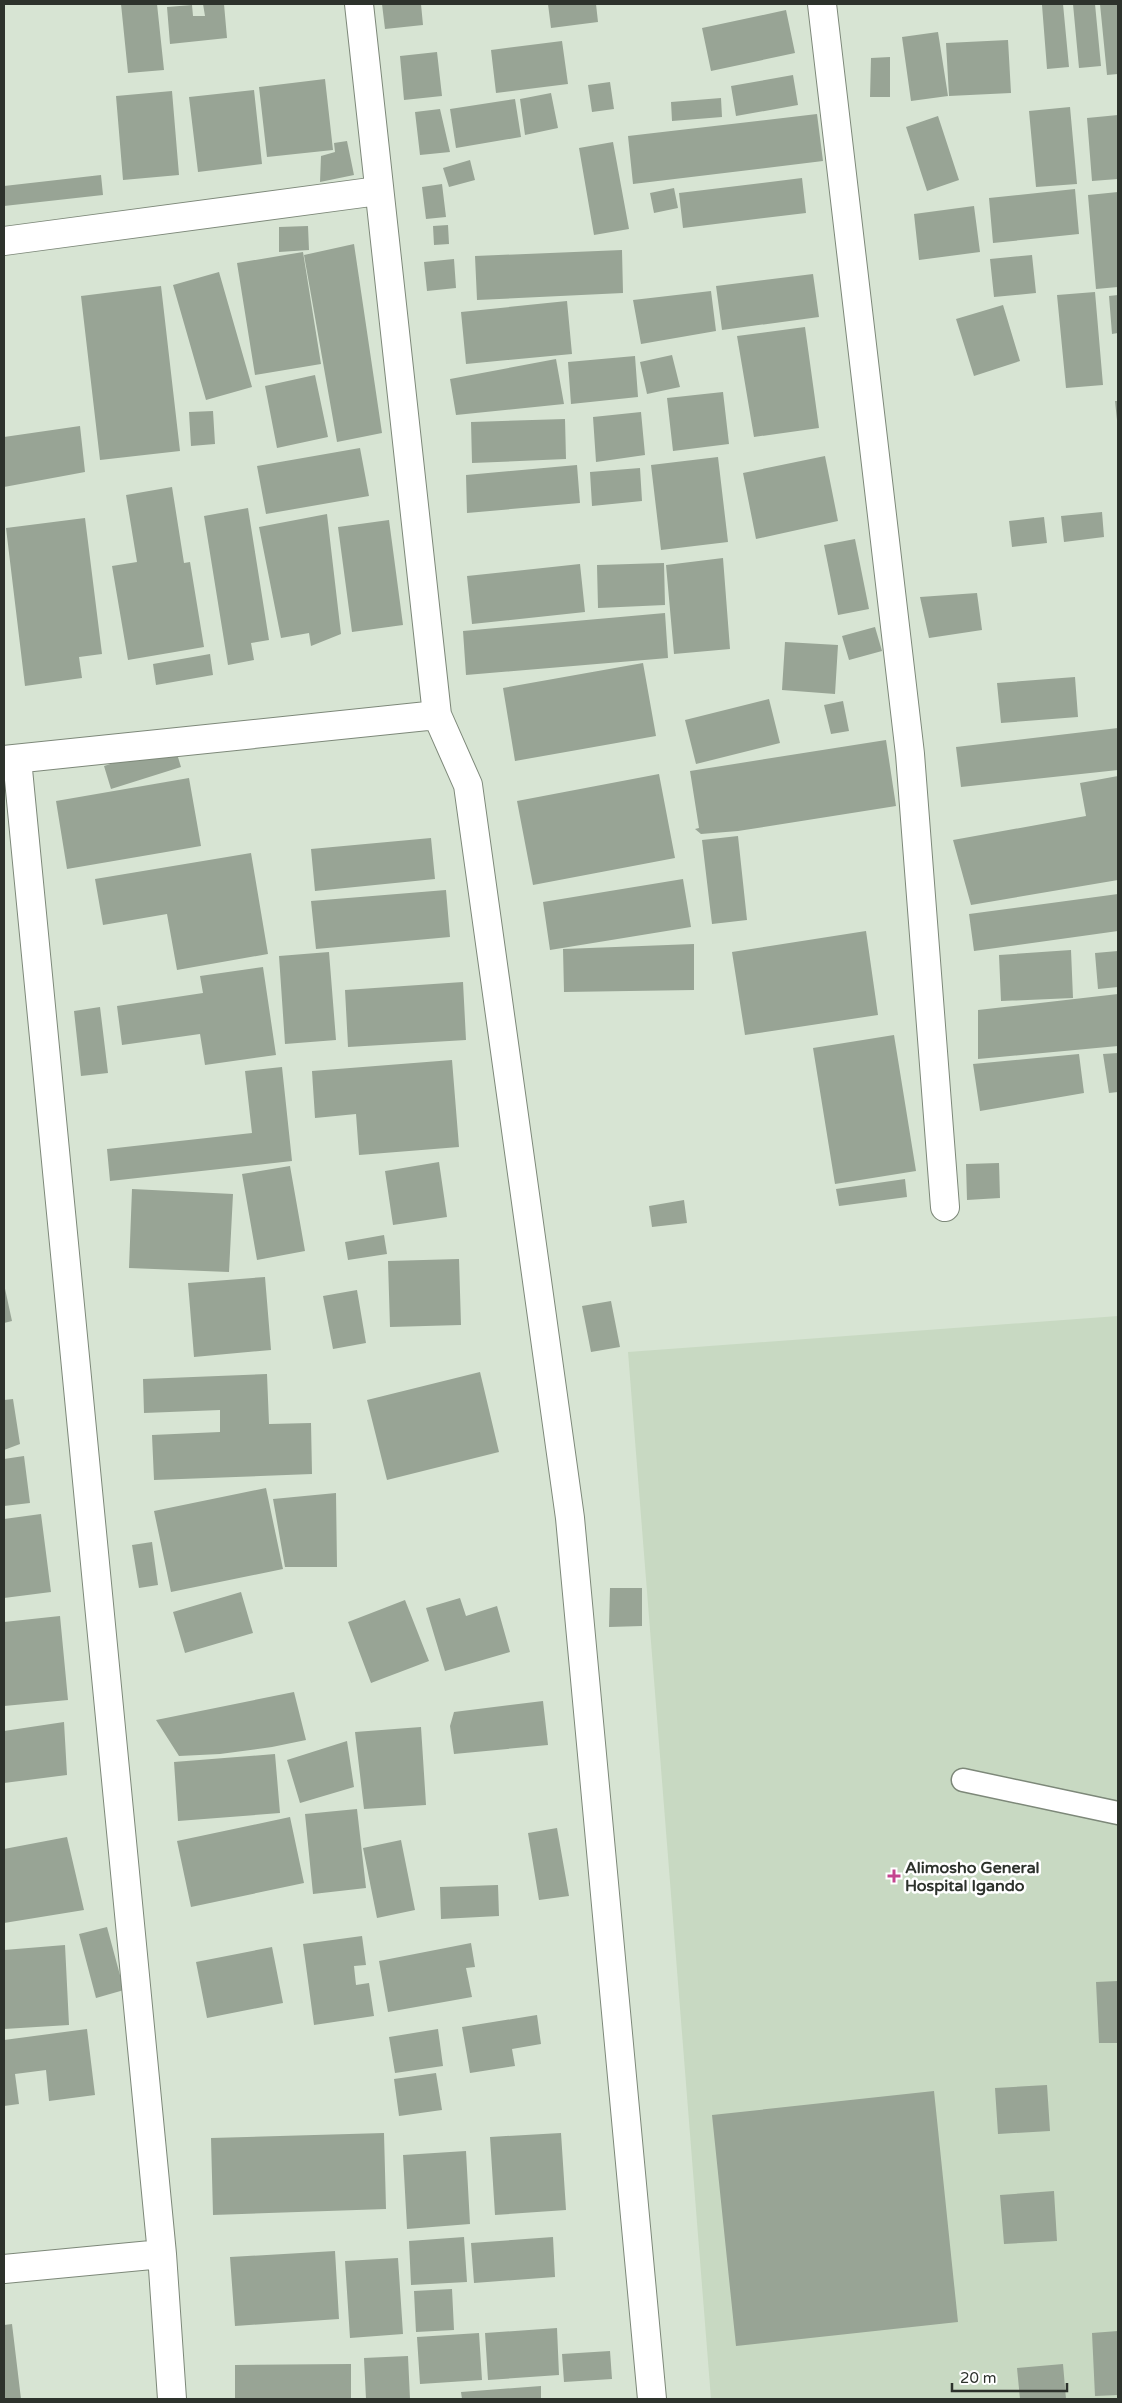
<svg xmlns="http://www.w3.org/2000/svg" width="1122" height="2403" font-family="'Varela Round',sans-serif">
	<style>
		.built { fill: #c8d9c2 }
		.building { fill: #98a495 }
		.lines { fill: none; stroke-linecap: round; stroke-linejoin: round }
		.service-casing { stroke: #7d8879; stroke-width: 25 }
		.minor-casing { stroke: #7d8879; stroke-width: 30 }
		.service { stroke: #fff; stroke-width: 22 }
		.minor { stroke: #fff; stroke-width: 28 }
		.poi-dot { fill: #c4448e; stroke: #fff; stroke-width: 2 }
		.labels { text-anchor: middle; stroke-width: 5; stroke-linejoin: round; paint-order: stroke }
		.poi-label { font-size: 16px; font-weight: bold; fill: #2d322c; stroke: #fff; text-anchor: start }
	</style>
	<rect width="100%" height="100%" fill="#d7e4d3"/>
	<path class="built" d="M1118,1316V2399H711L628,1352Z"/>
	<path class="building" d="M121,4H157L164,70L128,73Z
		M203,4H224L227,38L170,44L167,7L192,5L193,16H205Z
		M382,4H421L423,25L385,29Z
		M548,4H596L598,22L551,28Z
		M1063,4L1069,67L1047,69L1042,5Z
		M1073,4H1095L1101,66L1079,68Z
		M1100,4H1118V74L1107,75Z
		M786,10L795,53L711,71L702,28Z
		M938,32L948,96L911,101L902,37Z
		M1008,40L1011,93L949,96L946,43Z
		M562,41L568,84L496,93L491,50Z
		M437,52L442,96L404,100L400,56Z
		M890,57V97H870L871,58Z
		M793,75L798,105L736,116L731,86Z
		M325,79L333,150L267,157L259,87Z
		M610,82L614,109L592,112L588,85Z
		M254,90L262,164L198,172L189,97Z
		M172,91L179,175L123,180L116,96Z
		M551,93L558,128L525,135L520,99Z
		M721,98L722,117L672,121L671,102Z
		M515,99L521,137L456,148L450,109Z
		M1070,107L1077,184L1036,187L1029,111Z
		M440,109L450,152L420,155L415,112Z
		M817,114L823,161L633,184L628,136Z
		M1118,115V179L1092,181L1087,118Z
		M938,116L959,180L927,191L906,127Z
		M347,141L354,175L320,182L321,156L335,152L334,143Z
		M613,142L629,229L594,235L579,148Z
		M470,160L475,180L449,187L443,168Z
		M101,175L103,195L4,206V186Z
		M802,178L806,213L683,228L679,193Z
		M442,184L446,217L426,219L422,187Z
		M674,188L678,208L654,213L650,193Z
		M1075,189L1079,234L993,243L989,198Z
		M1118,192V287L1096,289L1088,195Z
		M974,206L980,252L919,260L914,214Z
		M448,225L449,244L434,245L433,226Z
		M308,226L309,250L279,252V227Z
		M354,244L382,433L337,442L304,255Z
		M622,250L623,293L477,300L475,256Z
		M303,252L321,364L255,375L237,263Z
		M1032,255L1036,293L994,297L990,259Z
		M454,259L456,288L427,291L424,262Z
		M219,272L252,387L206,400L173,285Z
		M813,274L819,317L722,330L716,286Z
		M161,286L180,451L100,460L81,296Z
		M711,291L716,331L641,344L633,300Z
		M1095,292L1103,385L1066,388L1057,295Z
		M1118,295V333L1112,334L1109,296Z
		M567,301L572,354L466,364L461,312Z
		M1003,305L1020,361L974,376L956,319Z
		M805,327L819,428L754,437L737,336Z
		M672,355L680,387L647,394L640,362Z
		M635,356L638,397L571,404L568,362Z
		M556,359L564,404L456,415L450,379Z
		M315,375L328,437L277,448L265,386Z
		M723,392L729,444L673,451L667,398Z
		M1115,401H1118V420H1117Z
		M213,411L215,444L191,446L189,412Z
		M641,412L645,455L596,462L593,417Z
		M565,419L566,459L472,463L471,422Z
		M80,426L85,472L4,487V437Z
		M360,448L369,496L266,514L257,466Z
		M825,456L838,521L756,539L743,473Z
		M718,457L728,542L661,550L651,465Z
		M577,465L580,503L467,513L466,475Z
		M640,468L642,501L592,506L590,472Z
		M172,487L184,563L190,562L204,647L128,660L112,566L137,562L126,495Z
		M248,508L269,640L251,643L254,660L228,665L204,516Z
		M1102,512L1104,537L1064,542L1061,516Z
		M327,514L341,634L311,646L309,633L281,638L259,527Z
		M1044,517L1047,543L1012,547L1009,521Z
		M85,518L102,654L79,657L82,678L25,686L6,528Z
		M389,520L403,625L352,632L338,527Z
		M855,539L869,609L838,615L824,545Z
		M723,558L730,649L674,654L666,565Z
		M664,563L665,605L598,608L597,565Z
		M580,564L585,612L472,624L467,576Z
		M977,593L982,630L929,638L920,597Z
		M665,613L668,658L466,675L463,631Z
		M875,627L882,651L849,660L842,636Z
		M785,642L838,645L835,694L782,690Z
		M210,654L213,675L156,685L153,664Z
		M643,663L656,736L515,761L503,688Z
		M1075,677L1078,717L1001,723L997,683Z
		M769,699L780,743L696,764L685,720Z
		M843,701L849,731L831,734L824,705Z
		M1118,728V770L961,787L956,747Z
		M886,740L896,806L738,831L701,834L695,829L699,828L690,771Z
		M174,744L181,767L111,789L104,766Z
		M659,774L675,858L533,885L517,801Z
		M1118,776V880L971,905L953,840L1086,816L1080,783Z
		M189,778L201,846L67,869L56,801Z
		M738,836L747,920L712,924L702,840Z
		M431,838L435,879L315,891L311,849Z
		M251,853L268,954L177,970L167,914L103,925L95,879Z
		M683,879L691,927L550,950L543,902Z
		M446,890L450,937L316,949L311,901Z
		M1118,894V931L974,951L969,914Z
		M866,931L878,1015L745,1035L732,952Z
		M694,944V990L564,992L563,949Z
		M1071,950L1073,998L1001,1001L999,955Z
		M1118,951V987L1098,989L1095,953Z
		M329,952L336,1040L285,1044L279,956Z
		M263,967L276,1055L205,1065L200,1034L122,1045L117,1006L203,993L200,976Z
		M463,982L466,1040L348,1047L345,990Z
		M1118,994V1046L978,1059V1010Z
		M100,1007L108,1073L81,1076L74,1011Z
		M894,1035L916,1171L835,1184L813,1048Z
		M1118,1053V1092L1109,1093L1103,1054Z
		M1079,1054L1084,1093L980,1111L973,1064Z
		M452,1060L459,1147L359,1155L356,1114L315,1118L312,1071Z
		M282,1067L292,1161L110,1181L107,1149L252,1133L245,1071Z
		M439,1162L447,1217L393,1225L385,1171Z
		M999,1163L1000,1198L967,1200L966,1164Z
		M290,1166L305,1251L257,1260L242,1174Z
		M905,1179L907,1197L839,1206L836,1189Z
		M132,1189L233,1194L229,1272L129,1268Z
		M684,1200L687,1223L652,1227L649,1206Z
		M384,1235L387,1254L348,1260L345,1242Z
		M459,1259L461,1325L390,1327L388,1261Z
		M265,1277L271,1350L194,1357L188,1283Z
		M4,1284L12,1321L4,1323Z
		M357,1290L366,1343L333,1349L323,1296Z
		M611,1301L620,1347L591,1352L582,1306Z
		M480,1372L499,1452L387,1480L367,1400Z
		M267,1374L269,1424L311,1423L312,1474L154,1480L152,1435L220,1432V1410L144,1413L143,1379Z
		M13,1399L20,1444L4,1450V1400Z
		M24,1456L30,1503L4,1506V1459Z
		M266,1488L283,1569L171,1592L154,1511Z
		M336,1493L337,1567H285L273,1499Z
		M41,1514L51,1592L4,1598V1519Z
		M152,1542L158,1585L139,1588L132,1545Z
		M610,1588H642V1626L609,1627Z
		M241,1592L253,1633L185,1653L173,1612Z
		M460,1598L466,1616L497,1606L510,1652L445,1671L426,1608Z
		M405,1600L429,1661L371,1683L348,1622Z
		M60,1616L68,1700L4,1706V1622Z
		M294,1692L306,1740L272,1747L220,1754L179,1756L156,1720Z
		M543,1701L548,1745L454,1754L450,1726L454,1712Z
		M64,1722L67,1775L4,1783V1731Z
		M421,1727L426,1805L364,1809L355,1732Z
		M347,1741L354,1787L300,1803L287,1760Z
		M275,1754L280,1813L178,1821L174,1762Z
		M357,1809L366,1888L313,1894L305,1814Z
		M290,1817L304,1883L191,1907L177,1841Z
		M557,1828L569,1896L539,1900L528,1833Z
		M67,1837L84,1910L4,1923V1849Z
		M401,1840L415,1910L377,1918L363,1848Z
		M498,1885L499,1916L441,1919L440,1887Z
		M107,1927L124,1990L96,1998L79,1934Z
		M362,1936L366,1965L354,1966L356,1985L369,1983L374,2016L314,2025L303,1944Z
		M471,1943L475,1967L466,1968L472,1997L388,2012L379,1961Z
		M65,1945L69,2025L4,2029V1950Z
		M272,1947L283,2003L207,2018L196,1962Z
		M1118,1981V2043H1099L1096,1982Z
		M537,2015L541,2044L512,2049L515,2066L470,2073L462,2027Z
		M87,2029L95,2095L49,2101L46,2070L15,2074L19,2104L4,2106V2040Z
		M438,2029L443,2066L395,2073L389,2037Z
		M436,2073L442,2110L399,2116L394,2079Z
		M1047,2085L1050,2131L998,2134L995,2088Z
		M934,2091L958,2322L736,2346L712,2115Z
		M384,2133L386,2209L213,2215L211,2138Z
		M561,2133L566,2210L495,2215L490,2137Z
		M466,2151L470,2224L407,2229L403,2155Z
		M1054,2191L1057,2241L1004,2244L1000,2195Z
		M464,2237L467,2282L411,2285L409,2241Z
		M553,2237L555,2277L474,2283L471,2243Z
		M335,2251L339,2319L235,2326L230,2257Z
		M398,2258L403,2334L350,2338L345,2261Z
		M452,2289L454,2330L416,2332L414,2291Z
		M12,2324L21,2399H4V2325Z
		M557,2328L559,2375L488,2380L485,2333Z
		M1118,2331V2395L1095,2396L1092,2333Z
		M479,2333L482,2380L420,2384L417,2337Z
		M610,2351L612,2379L564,2382L562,2354Z
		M408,2356L410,2399H366L364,2358Z
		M351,2364V2399H235V2365Z
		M1063,2364L1066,2399H1020L1017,2368Z
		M541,2386V2399H462L461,2392Z"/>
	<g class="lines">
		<g class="service-casing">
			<path id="service" d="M963,1780L1118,1813"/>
		</g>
		<g class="minor-casing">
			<path id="minor" d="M359,4L437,715L468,785L570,1518L652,2399
				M822,4L910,754L945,1207
				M4,241L378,191
				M17,759L162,2254L172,2399
				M4,760L437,715
				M4,2269L162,2254"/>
		</g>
		<use href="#service" class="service"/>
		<use href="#minor" class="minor"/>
	</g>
	<path class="poi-dot" d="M891.5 1868.5h5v5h5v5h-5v5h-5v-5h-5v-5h5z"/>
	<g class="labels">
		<g class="poi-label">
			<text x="905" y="1873">Alimosho General<tspan x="905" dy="18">Hospital Igando</tspan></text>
		</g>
	</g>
	<rect width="1122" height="2403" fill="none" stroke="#2d322c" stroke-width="10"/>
	<path d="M952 2383v8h115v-8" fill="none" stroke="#2d322c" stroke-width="2.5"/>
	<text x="960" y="2383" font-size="15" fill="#2d322c" stroke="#ffffff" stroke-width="4" paint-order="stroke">20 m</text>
</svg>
